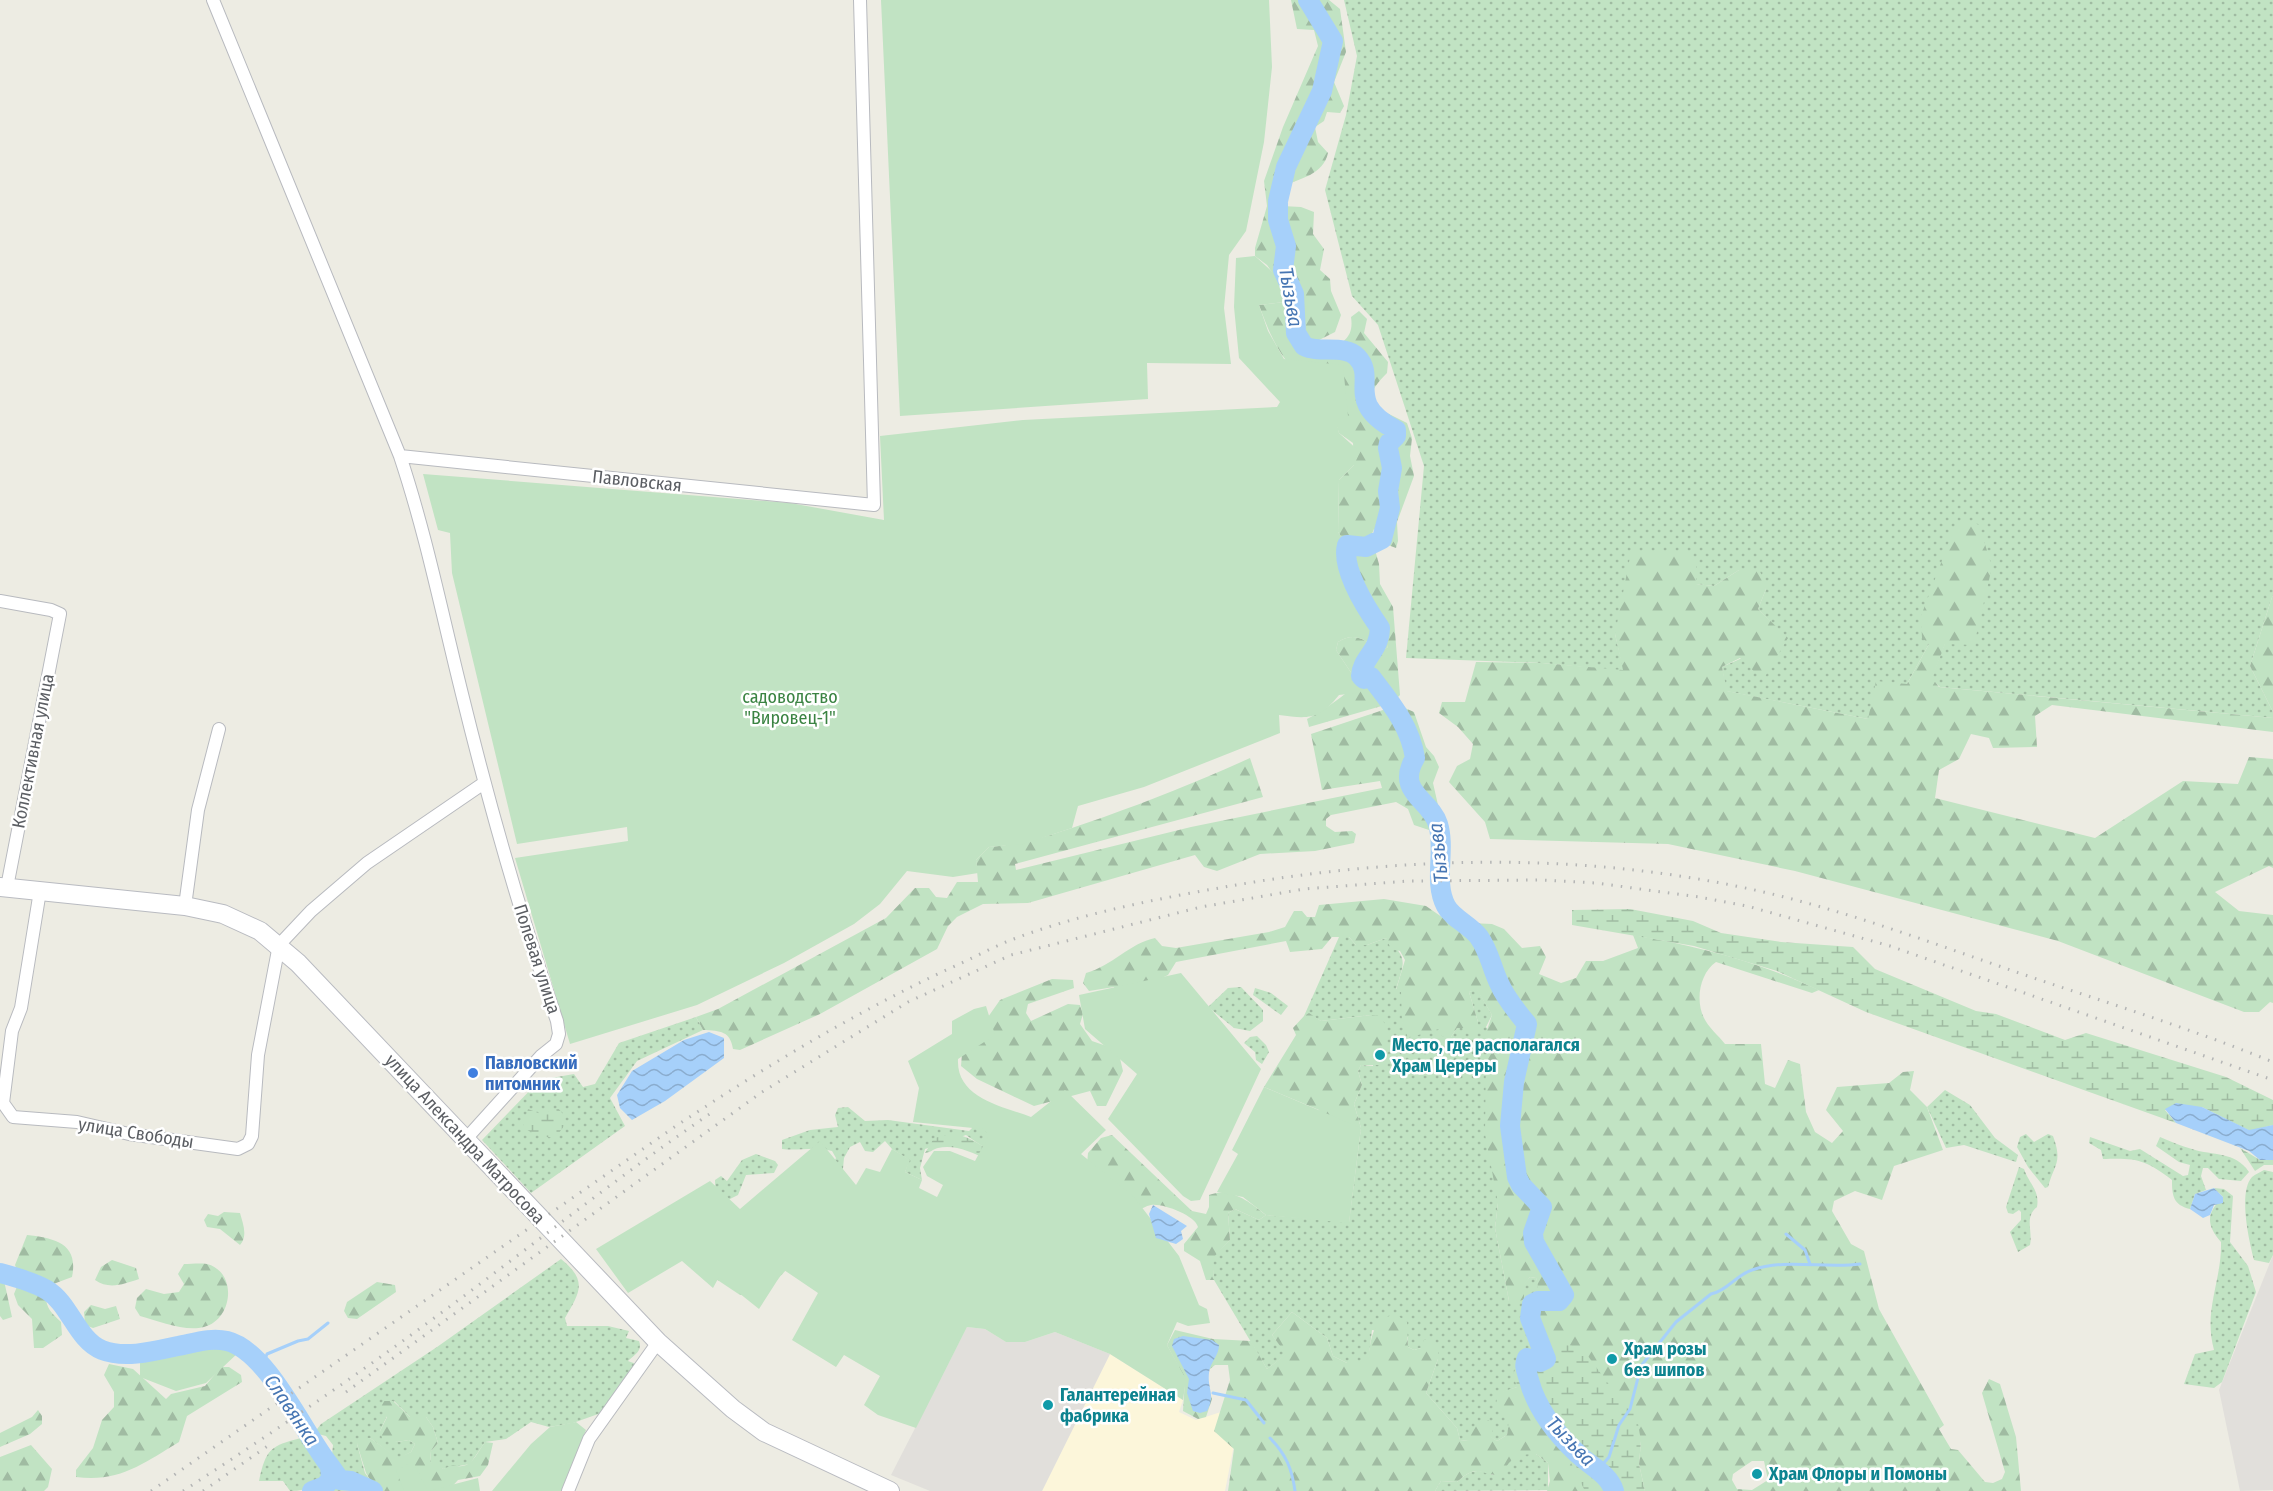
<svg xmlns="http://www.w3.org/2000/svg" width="2273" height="1491" font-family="'Fira Sans Condensed',sans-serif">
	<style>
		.commercial { fill: #fcf6da }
		.industrial { fill: #e1dfdb }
		.grass { fill: url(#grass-dots) }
		.forest { fill: url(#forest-firs); fill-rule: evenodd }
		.wetland { fill: url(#wetland-marsh) }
		.garden { fill: #c1e3c3 }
		.water { fill: url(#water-waves) }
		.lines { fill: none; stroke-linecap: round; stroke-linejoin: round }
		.stream { stroke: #a6d0fa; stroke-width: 3 }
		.river { stroke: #a6d0fa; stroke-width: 20 }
		.minor-casing { stroke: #b8babf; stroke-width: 14 }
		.secondary-casing { stroke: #b9bbc1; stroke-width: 20 }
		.minor { stroke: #fff; stroke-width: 12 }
		.secondary { stroke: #fff; stroke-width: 18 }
		.rail { stroke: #b4b5b5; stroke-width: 3; stroke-dasharray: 1.5 8; stroke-linecap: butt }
		.culture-dot { fill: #0f9aa8; stroke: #fff; stroke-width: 2 }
		.shop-dot { fill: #3f7fe0; stroke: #fff; stroke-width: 2 }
		.labels { text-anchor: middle; stroke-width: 5; stroke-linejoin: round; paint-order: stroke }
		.street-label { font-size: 18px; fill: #5b5e63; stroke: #fff }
		.park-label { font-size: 18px; fill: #3a8342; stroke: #fff }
		.culture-label { font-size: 18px; font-weight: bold; fill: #0d838f; stroke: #fff; text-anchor: start }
		.shop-label { font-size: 18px; font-weight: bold; fill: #366cbe; stroke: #fff; text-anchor: start }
		.water-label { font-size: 20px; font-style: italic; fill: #4776b3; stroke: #fff }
	</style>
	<defs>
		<pattern id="grass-dots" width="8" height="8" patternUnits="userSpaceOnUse" patternTransform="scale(1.5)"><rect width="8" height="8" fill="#c1e3c3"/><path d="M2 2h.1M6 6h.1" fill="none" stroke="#a0bba2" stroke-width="1.8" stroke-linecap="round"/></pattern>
		<pattern id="forest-firs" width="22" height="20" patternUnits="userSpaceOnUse" patternTransform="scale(1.5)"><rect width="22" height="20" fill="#c1e3c3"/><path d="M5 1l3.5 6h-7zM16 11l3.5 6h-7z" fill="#a0bba2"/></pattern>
		<pattern id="wetland-marsh" width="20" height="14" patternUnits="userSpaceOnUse" patternTransform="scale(1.5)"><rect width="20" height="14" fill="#c1e3c3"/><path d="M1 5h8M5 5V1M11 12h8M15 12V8" fill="none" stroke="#a0bba2"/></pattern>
		<pattern id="water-waves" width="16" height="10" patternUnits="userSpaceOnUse" patternTransform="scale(1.5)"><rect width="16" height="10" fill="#a6d0fa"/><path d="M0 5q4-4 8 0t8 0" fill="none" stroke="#8aacce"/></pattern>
	</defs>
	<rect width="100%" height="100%" fill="#edece3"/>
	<path class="commercial" d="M1110,1354L1183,1400L1179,1412L1196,1420L1224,1411L1234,1445L1225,1491H1042Z"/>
	<path class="industrial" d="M2273,1255V1490L2240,1491L2219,1390Z
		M967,1327L985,1329L1006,1342H1025L1055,1332L1110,1354L1042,1491H930L891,1475Z"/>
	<path class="grass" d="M1344,0H2273V594L2250,666L2273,712V718L1940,687L1931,679L1945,643L1992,567L1929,644L1907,684L1868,719L1726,691L1722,667L1787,638L1758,609L1766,589L1739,570L1714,586L1695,584L1615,634L1624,671L1542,663L1406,658L1424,466L1378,325L1352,296L1325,190L1346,115L1357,56Z
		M1339,937H1349L1356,945H1367L1386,938C1409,959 1404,962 1396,989L1402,992V1022L1439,1029L1451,1037L1457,1028L1478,1022L1469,992L1477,989L1492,1015L1486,1027L1497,1042L1498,1203L1495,1228L1509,1301L1530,1277L1536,1278L1539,1286L1534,1310L1547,1347L1517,1387L1498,1394L1510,1423L1507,1435L1497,1441L1490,1437L1491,1430L1468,1441L1460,1440L1457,1428L1426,1393L1438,1359L1421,1348L1414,1350L1408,1347V1337L1372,1330L1368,1363H1347L1333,1356L1327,1338L1292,1312L1272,1335L1287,1354L1267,1369L1214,1280L1212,1258L1230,1240L1228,1213L1235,1209L1259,1220L1266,1215L1349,1222L1361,1128L1354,1104L1362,1085L1358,1071L1361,1065L1373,1066L1371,1015L1321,1021L1309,1014L1304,1016Z
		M1241,987L1263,1010V1021L1250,1031L1234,1028L1208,1007L1228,988Z
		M1255,988L1271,993L1288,1006L1281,1015L1253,995Z
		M696,1017L703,1030L637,1061L610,1098L625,1126L531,1193L482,1140L540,1080L574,1074L583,1087L595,1084L619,1043Z
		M1257,1036L1266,1045L1269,1052L1262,1064L1256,1060L1255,1052L1244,1043L1250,1037Z
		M1945,1090L1970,1105L1995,1138L2018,1155L2016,1162L1964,1145L1946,1148L1927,1107Z
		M848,1107L865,1121L888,1120L969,1131L975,1125L989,1127V1151L966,1135L925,1149L920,1168L922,1180L905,1172L909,1160L892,1149L885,1141L873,1152L865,1151L860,1142L850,1147L844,1158L842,1179L787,1269L764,1294L740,1295L716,1279L818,1191L836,1158L832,1151C814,1146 800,1151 782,1149V1140L810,1130L838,1127L835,1115L838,1108Z
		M2026,1134L2034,1142L2048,1134L2053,1136C2063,1163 2054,1164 2048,1187L2045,1188L2028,1167L2017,1147L2020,1137Z
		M2090,1137L2130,1151L2140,1149L2183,1176L2188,1175L2190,1165L2179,1162L2156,1146L2160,1137C2170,1141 2181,1146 2192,1149C2213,1156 2235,1151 2249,1172L2241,1181L2219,1179L2208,1168H2203L2201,1176L2206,1190L2195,1194L2190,1209C2173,1205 2172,1195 2172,1180C2145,1159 2136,1158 2103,1159L2101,1150L2089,1143Z
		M756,1154L775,1161L778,1165L774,1173L746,1175L738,1195L716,1206L715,1180L721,1176L727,1181L742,1160Z
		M2019,1167L2024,1169C2029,1184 2040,1190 2037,1207C2024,1217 2033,1231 2030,1245L2018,1252L2010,1232L2021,1220V1212L2019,1210L2013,1214L2008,1213L2006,1207Z
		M2264,1170L2273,1172V1255L2269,1263L2254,1260C2249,1241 2238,1192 2252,1177C2255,1174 2261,1172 2264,1170Z
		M2214,1188L2224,1189L2233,1196L2230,1242L2248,1266L2256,1292L2222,1382L2214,1388L2184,1384L2195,1354L2214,1350C2203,1310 2222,1281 2221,1242C2206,1225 2206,1213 2223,1197Z
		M561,1259C588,1281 580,1292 565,1318L567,1326H608L629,1331L626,1338L639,1341C643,1351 634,1355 628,1361L636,1364L601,1413L573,1423L549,1427L531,1422L506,1439L485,1442L470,1464L443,1469L430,1462L431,1451L438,1443L433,1427L426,1417H410L394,1401L380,1431L397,1442L409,1440L415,1444L411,1452L398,1459L370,1438L357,1444L365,1473L378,1490L331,1491L339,1476L332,1455L333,1445L326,1436L314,1433L321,1424L437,1347Z
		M301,1438C308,1447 322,1459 325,1469C332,1487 301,1491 290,1491L283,1481H259C266,1449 270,1446 301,1438Z
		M1518,1454H1536L1548,1463V1490L1435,1491L1441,1481L1457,1482C1470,1470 1477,1468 1493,1475Z"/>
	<path class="forest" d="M1291,0H1329L1340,9L1346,52L1334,82L1344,106L1340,113L1327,112L1324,121L1315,127L1318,142L1328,153C1323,175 1301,178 1281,187L1278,196L1282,206L1301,207L1314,212L1313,234L1324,249L1320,270L1330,279L1331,291L1341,315L1335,332L1317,341V348L1328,351C1344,342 1354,337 1351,317L1359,311L1367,319L1364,333L1388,362L1387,373C1374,386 1361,402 1379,417L1387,413L1407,423L1412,438L1410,456L1414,476L1397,522L1398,541L1396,548L1388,545L1380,530L1374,529L1371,536L1379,564L1380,584L1393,607L1400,695L1392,703L1309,727L1307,719C1326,709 1342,697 1358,683L1336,650L1338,642C1355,631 1366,640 1380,652L1388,647L1366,608L1354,576L1349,549L1338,532L1339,480L1354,465L1353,443L1339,433C1332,403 1303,384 1285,359C1273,343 1266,324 1259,305L1292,301L1267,265L1255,256V248L1267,206L1264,181L1283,127L1318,46L1314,30L1297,29Z
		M1966,519L1979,525L1992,567L1974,645L1945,644L1932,678L1939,687L2273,718V732L2052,705L2035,716L2037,747L1993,748L1989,738L1971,734L1959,759L1939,770L1935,798L2095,838L2183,781L2238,784L2249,757L2273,759V868L2269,866L2215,892L2239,911L2273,915V1003L2270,1002L2259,1012H2244L2058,941L1795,871L1668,844L1490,839L1485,822L1449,782L1457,766L1470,759L1473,744L1458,727L1439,713L1442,702H1465L1476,662L1542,663L1623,670L1615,634L1631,552L1685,553L1696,559V584L1714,586L1739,570L1760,571L1766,589L1758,609L1788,638L1763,680L1740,658L1722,667L1727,691L1868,719L1876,681L1907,684L1929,644L1922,638L1921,616L1955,526Z
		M2273,594V712L2250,666Z
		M1398,705L1414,712L1426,747L1434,756L1439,767L1433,783L1443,827L1429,830L1414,825L1408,809L1396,802L1331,815L1326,819V826L1335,832L1352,831L1356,834L1354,843L1315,851L1260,854L1217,871L1204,867L1195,855L1028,903L983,904L957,917L948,926L937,949L820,1014L740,1050L733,1049C730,1031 721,1031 703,1030L696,1017L718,1009L886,918L915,888H929L936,897L947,898L957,882H978L976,860L989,847C1030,844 1066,830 1104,817C1154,799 1202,780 1250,758L1263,797L1015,864L1016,870L1191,827L1382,788L1380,781L1322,790L1311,734Z
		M1384,899L1426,906L1449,922L1492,924L1504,929L1522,948L1540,946L1546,957L1539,974L1561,983L1576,978L1586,961H1603L1638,948L1633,935C1698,946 1759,962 1819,990L1812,993L1716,962C1700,973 1695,1000 1704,1018C1708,1027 1719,1036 1725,1044H1761L1765,1084L1775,1088L1788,1060L1800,1064L1806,1112L1815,1132L1832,1143L1843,1131L1826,1110L1837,1087L1889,1083L1903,1072L1914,1071L1910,1090L1927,1107L1943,1150L1894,1166L1882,1200L1855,1191L1834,1201L1832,1211L1851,1244L1864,1251L1879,1309L1944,1425L1939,1429L1951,1449L1958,1450L1985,1482L1993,1483L2002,1479L2005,1472L1982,1393L1989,1379L2000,1384L2016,1437L2021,1491H1645L1639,1464L1641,1441L1585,1487V1491H1547L1550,1481L1548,1463L1536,1454C1517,1454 1510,1457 1502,1475C1480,1476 1478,1462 1457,1482L1441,1481L1435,1491H1228L1234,1449L1214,1431L1230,1380L1228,1365H1215L1204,1374L1212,1399L1206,1417L1198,1419L1183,1411L1185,1379L1167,1345L1175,1330L1213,1339L1251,1341L1267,1369L1286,1354L1272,1335L1292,1312L1327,1338L1333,1356L1347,1363H1367C1372,1341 1369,1321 1395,1314L1407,1322L1408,1347L1414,1350L1421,1348L1424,1340H1430L1438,1348V1359L1426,1393L1457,1428L1460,1440L1468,1441L1472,1428L1488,1420L1494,1424L1491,1437L1497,1441L1507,1435C1510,1420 1508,1414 1496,1404L1498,1393L1517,1387L1519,1364L1547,1347C1524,1328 1544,1300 1536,1278L1530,1277L1524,1285V1299L1516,1304L1509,1301L1495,1228L1498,1203L1485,1134L1486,1055L1497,1042L1485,1036L1492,1015L1477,990L1469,992L1478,1022L1477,1034H1468L1465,1028H1457L1451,1037H1442L1439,1029L1408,1038L1402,1022L1401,992L1396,990L1405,960L1400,951L1391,949L1386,938L1367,945H1356L1349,937H1332L1322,949L1290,952L1286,941L1176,962L1168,975L1117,1000L1114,987L1089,991L1083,983L1086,973C1112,966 1130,943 1155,938L1162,946L1176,948L1269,932L1285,927L1294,911H1302L1307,917H1315L1319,905ZM1752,1461H1764L1768,1480L1752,1490L1737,1489L1732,1480L1733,1474Z
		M1052,979L1073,980L1074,988L1028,1004L1026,1013L1031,1021L1068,1004L1080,1005L1083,1014L1080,1024L1092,1041L1118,1050L1123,1071L1106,1106H1097L1090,1091L1034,1106L977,1079L961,1066L962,1054L1000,1000Z
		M1309,1013L1321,1021L1371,1015L1379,1016L1386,1025L1387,1058L1383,1065H1361L1358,1071L1362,1085L1354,1104L1361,1128L1335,1164L1319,1110L1264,1087L1296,1035L1293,1028L1304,1016Z
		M1112,1135L1192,1211L1206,1214L1209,1207V1195C1230,1186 1250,1202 1266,1215L1259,1220L1235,1209L1228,1213L1230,1240L1213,1258L1214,1280H1206L1200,1261L1184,1251V1244L1198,1227C1195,1215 1162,1203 1151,1205C1146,1206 1141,1209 1137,1211L1087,1164L1088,1153L1101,1138Z
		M224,1212L240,1213C243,1224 248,1236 240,1245L220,1229L207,1227L204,1220L208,1214L218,1216Z
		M27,1235C54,1238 79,1243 72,1277L48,1286C43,1304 48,1310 61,1322L62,1335L43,1348H34L32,1319L18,1305L14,1294L20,1279L15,1265Z
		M112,1260L136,1268L139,1279C124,1284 109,1290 95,1280L101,1267Z
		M184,1264C191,1264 200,1263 207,1264C238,1272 233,1320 204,1327C185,1332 159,1321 140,1316L135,1308L137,1298L146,1289L164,1294L179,1292L184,1284L178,1274Z
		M0,1276H3L12,1317L3,1320L0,1316Z
		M377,1282L395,1285L396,1292L357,1319L348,1318L344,1311L347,1302Z
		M91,1305L105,1309L116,1306L120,1319L93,1328L85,1325L84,1312Z
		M109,1364L133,1369L166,1399L171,1394L205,1386L221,1367H229L241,1375L242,1382L187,1416L179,1442C144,1463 119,1483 76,1477V1470L93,1448L102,1420L114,1407V1392L104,1375Z
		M383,1401H393L410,1417H426L433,1427L438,1443L431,1451L430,1462L437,1463L443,1469L453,1465C471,1471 476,1454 485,1442L493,1443L488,1465L480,1476L458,1480L448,1491H377L366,1473L357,1444L360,1439L370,1438L398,1458L411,1452L415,1444L409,1440L397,1442L382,1438L380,1431L387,1417L379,1408Z
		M38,1410L42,1416V1424L30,1434L0,1447V1433L32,1417Z
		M31,1445L52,1469L48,1487L44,1491H0V1457Z"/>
	<path class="wetland" d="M1630,909L1693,921L1721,933L1781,942L1853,947L1875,969L1976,1011L1996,1014L2065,1040L2086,1033L2226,1077L2273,1100V1125L2250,1131L2202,1107L2165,1110L2176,1123L1866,1012L1777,971L1694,946L1572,925V910Z
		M558,1108L563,1114L564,1126L556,1137C543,1138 534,1135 523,1127L528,1109L541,1114Z
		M953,1134C968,1136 977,1142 989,1151L986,1159C972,1152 954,1144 938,1148C933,1149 930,1153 925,1153L934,1138Z
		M2240,1148L2260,1160H2273V1165H2264L2255,1171Z
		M1563,1344L1582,1348L1613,1390L1625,1397L1637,1418L1641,1441L1639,1464L1645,1491H1585L1567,1455L1517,1387L1513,1375C1522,1349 1537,1347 1563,1344Z"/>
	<path class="garden" d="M881,0H1269L1272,67L1264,142L1246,231L1229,255L1224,308L1231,364L1147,363L1148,399L900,416Z
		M1255,256L1292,290V301L1259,305L1268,331L1284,359L1343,365L1348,416L1336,419L1339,433L1360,452L1354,465L1339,480L1338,532L1349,549L1354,576L1366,608L1388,647L1380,652C1366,640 1355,631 1338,642L1336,650L1358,683L1356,693L1339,695C1319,720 1308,719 1279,715L1280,733L1144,787L1078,806L1072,828L1023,844L989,847L976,860L978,873L953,877L907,871L880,904L854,924L784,963L697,1005L570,1044L515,858L628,841L627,827L517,844L452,573L450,533L438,530L423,474L790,503L884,520L880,436L1023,420L1277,407L1280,402L1239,358L1234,307L1236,258Z
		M1181,973L1261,1069L1200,1200L1191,1201L1183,1196L1108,1119L1137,1074L1085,1029L1079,995Z
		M986,1006L995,1035L958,1059C956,1098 1002,1106 1031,1117L1065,1090L1106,1130L1081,1154L1134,1197L1179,1256L1199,1305L1207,1309L1210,1323L1188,1326L1177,1322L1167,1345L1186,1379L1183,1400L1110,1354L1055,1332L1025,1342H1006L985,1329L967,1327L916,1428L878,1415L864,1405L880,1376L844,1355L836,1367L792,1340L818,1293L784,1270L759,1309L719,1277L713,1288L682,1261L628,1293L596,1249L710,1181L740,1209L820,1141L856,1185L866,1168L880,1172L892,1149L910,1160L905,1172L922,1180L919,1188L937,1197L943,1185L927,1176L923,1167L934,1151H950L975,1161L989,1135L983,1129L913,1122L919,1088L908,1061L952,1034V1021L974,1009Z
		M1264,1087L1361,1128L1349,1223L1266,1215L1243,1197L1217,1192L1238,1154L1232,1150Z
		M223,1343L239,1352L206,1383L176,1391L140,1377V1360Z
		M576,1422L586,1430L561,1491H492L531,1444L550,1427Z
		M413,1462L428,1491L478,1478L480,1491H404L396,1470Z"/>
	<path class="water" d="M709,1032L724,1038V1058L665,1101L632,1120L620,1108L617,1095L632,1071L684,1040Z
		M2176,1103L2202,1107L2249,1130L2273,1125V1160H2260L2249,1151L2176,1123L2165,1109Z
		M2214,1188L2223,1197V1203L2214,1205L2210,1215L2203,1218L2190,1209L2195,1194Z
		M1153,1205L1187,1226L1181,1231L1183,1239L1176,1244L1156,1238L1149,1214Z
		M1183,1336L1212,1340L1219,1345C1219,1356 1210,1362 1209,1373C1207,1389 1216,1394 1207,1411L1200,1413L1193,1411L1187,1393L1189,1379L1172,1346L1174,1339Z"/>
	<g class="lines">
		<path class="stream" d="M1786,1234L1805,1250L1810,1264
			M262,1367L267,1354L298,1341L308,1339L328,1323
			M1213,1393L1246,1400L1264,1423
			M1270,1438C1286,1454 1292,1469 1295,1491
			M1598,1470L1609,1457L1619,1425L1630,1409L1641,1366L1676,1322L1711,1294C1727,1291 1736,1275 1752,1270C1786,1258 1825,1269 1860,1264"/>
		<path class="river" d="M1308,0L1333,41L1322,91L1286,167L1278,201V220L1286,246L1283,270L1294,294L1296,333L1304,346C1319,354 1345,344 1357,357C1378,379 1343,402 1396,430V436L1389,443L1388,448L1392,468L1388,491L1390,508L1382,539L1366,547L1347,545C1341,568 1366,608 1380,628C1379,653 1362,657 1361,676L1364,679L1371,677C1390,702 1410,725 1415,758C1395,792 1430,799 1438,824C1446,850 1433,882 1446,906C1452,918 1470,925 1479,937C1490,953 1491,966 1499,983C1505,997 1517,1012 1527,1024L1514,1082L1510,1126L1517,1177L1521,1185L1542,1207L1533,1233L1534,1242L1564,1295L1559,1301H1538L1532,1304L1530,1318L1546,1359L1540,1362L1527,1358C1523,1366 1527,1372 1529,1380C1536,1408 1557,1435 1578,1454C1590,1466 1609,1474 1614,1491
			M0,1273C15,1277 33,1282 47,1290C70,1304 77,1340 102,1350C125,1359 155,1351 178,1346C194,1343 211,1337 227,1341C268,1351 304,1434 330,1466L331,1479L325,1486L312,1491
			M330,1466L340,1480L351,1481L373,1491"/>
		<g class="minor-casing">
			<path id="minor" d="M213,0L400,456C426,534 442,614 462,694C489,804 520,914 557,1021L559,1034L556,1044L541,1056L465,1140
				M400,456L874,505L860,0
				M0,601L51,610L60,614L7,887
				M40,891L21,1008L12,1031L3,1103L13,1117L77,1122L129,1134L238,1149L248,1144L252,1136L258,1055L279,945L311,911L367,863L484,783
				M185,906L198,810L219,729
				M568,1491L589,1439L658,1342"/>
		</g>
		<g class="secondary-casing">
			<path id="secondary" d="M0,887L185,906L223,914L260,931L298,963L658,1342L733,1409L764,1432L890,1491"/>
		</g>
		<use href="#minor" class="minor"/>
		<use href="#secondary" class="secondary"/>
		<path class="rail" d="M346,1392L762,1092L908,1002L1011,955L1201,907L1304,889L1408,881L1542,880L1596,883L1699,897L1747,906L1890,946L2273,1080
			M151,1491L673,1128C760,1070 849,1016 944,971C965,962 985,951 1006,942C1076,914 1161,898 1236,885C1406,856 1580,852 1750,889C1843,909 1934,944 2025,975C2108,1003 2192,1029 2273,1062
			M183,1491C266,1437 347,1382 426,1324C522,1254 613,1180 711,1113
			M203,1491L272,1443"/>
	</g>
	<g class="culture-dot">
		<circle cx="1380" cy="1055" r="6"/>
		<circle cx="1612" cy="1359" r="6"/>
		<circle cx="1048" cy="1405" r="6"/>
		<circle cx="1757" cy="1474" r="6"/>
	</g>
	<circle class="shop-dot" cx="473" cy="1073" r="6"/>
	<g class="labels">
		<g class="street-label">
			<text transform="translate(637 481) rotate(6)" y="6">Павловская</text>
			<text transform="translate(33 751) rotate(-79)" y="6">Коллективная улица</text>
			<text transform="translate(537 959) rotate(72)" y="6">Полевая улица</text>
			<text transform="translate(136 1133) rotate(9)" y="6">улица Свободы</text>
			<text transform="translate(465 1139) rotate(47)" y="6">улица Александра Матросова</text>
		</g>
		<g class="park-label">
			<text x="790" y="703">садоводство<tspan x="790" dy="21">"Вировец-1"</tspan></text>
		</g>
		<g class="culture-label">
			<text x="1392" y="1051">Место, где располагался<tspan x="1392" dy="21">Храм Цереры</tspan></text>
			<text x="1624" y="1355">Храм розы<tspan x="1624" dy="21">без шипов</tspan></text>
			<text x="1060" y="1401">Галантерейная<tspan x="1060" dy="21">фабрика</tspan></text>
			<text x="1769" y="1480">Храм Флоры и Помоны</text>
		</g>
		<g class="shop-label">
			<text x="485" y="1069">Павловский<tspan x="485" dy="21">питомник</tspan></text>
		</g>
		<g class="water-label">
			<text transform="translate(1291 297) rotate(80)" y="7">Тызьва</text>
			<text transform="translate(1438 853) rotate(-96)" y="7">Тызьва</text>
			<text transform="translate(292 1410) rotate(56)" y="7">Славянка</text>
			<text transform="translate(1571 1441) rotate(46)" y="7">Тызьва</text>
		</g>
	</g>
</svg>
